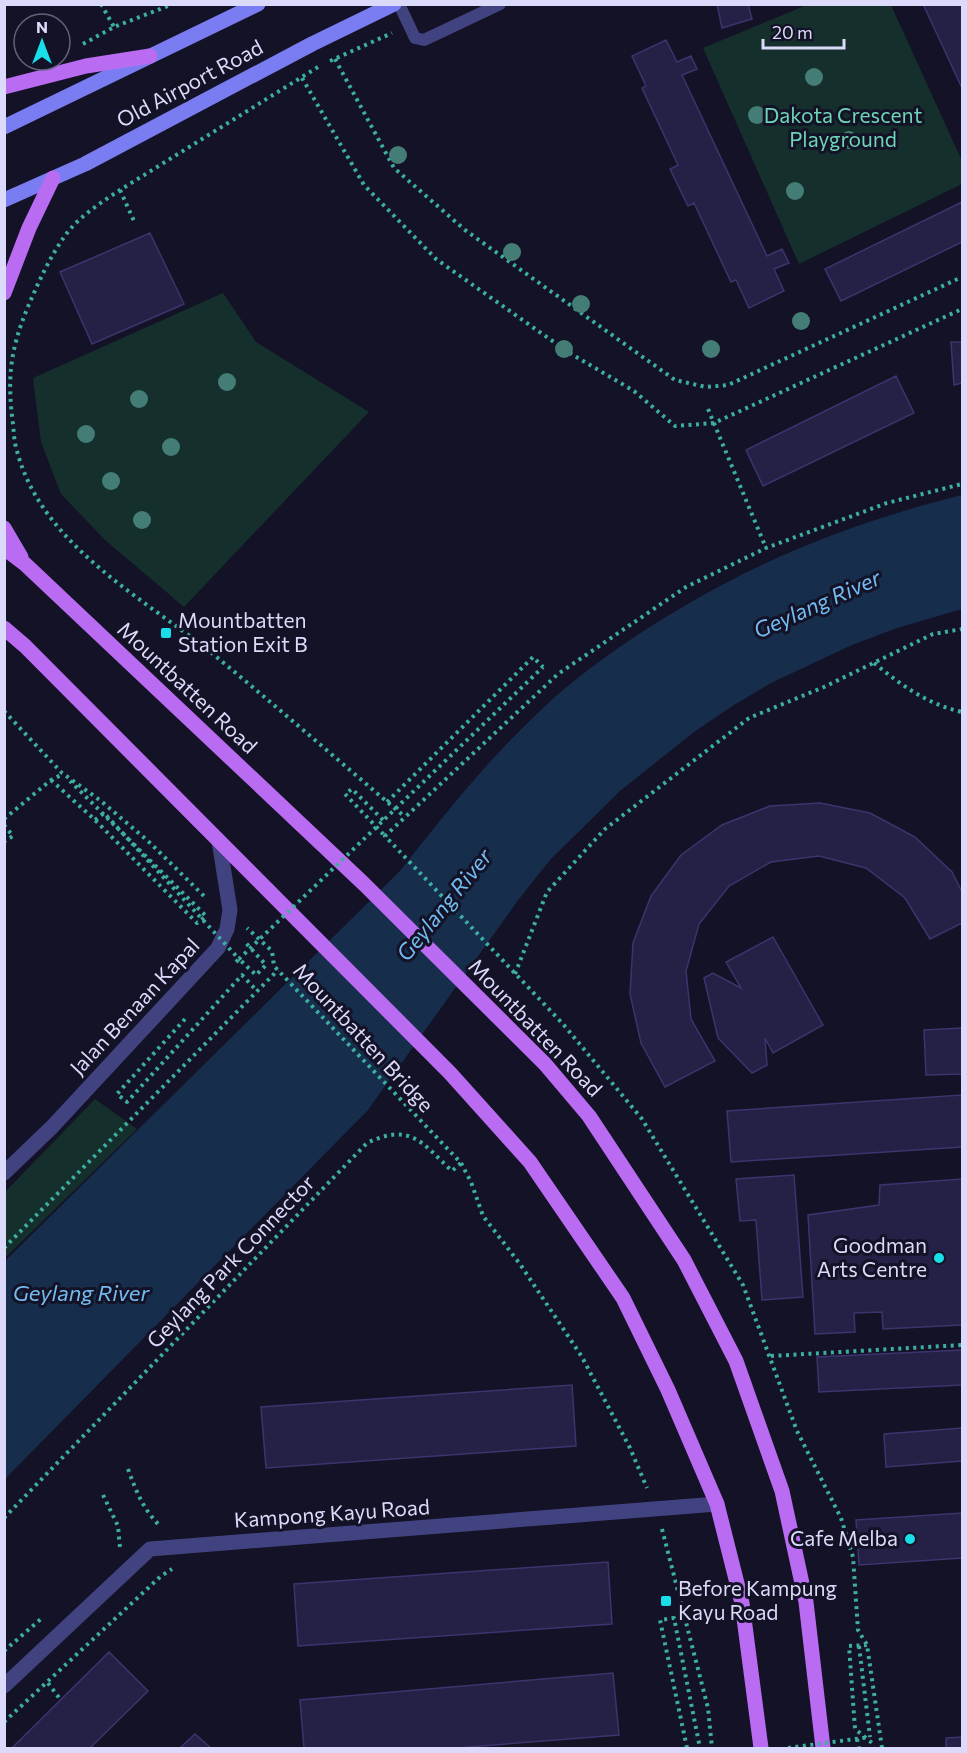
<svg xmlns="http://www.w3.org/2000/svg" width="967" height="1753" font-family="Commissioner,sans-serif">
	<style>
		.green { fill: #152f2d }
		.water { fill: #162d4c }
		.building { fill: #252045; stroke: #3d346e; stroke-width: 1.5 }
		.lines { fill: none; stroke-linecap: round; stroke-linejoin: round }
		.path { stroke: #3caea2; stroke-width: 4; stroke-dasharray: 3 4.5; stroke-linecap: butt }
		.lane { stroke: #414280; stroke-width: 12 }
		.street { stroke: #414280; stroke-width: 15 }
		.secondary { stroke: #7a7df2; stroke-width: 15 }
		.primary { stroke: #b96cf1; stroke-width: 15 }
		.path-bridge { stroke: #3caea2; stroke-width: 4; stroke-dasharray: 3 4.5; stroke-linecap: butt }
		.tree { fill: #447d75 }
		.poi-dot { fill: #19dee9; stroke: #141226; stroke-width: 2 }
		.labels { text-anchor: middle; stroke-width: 6; stroke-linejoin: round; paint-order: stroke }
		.street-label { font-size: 21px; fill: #dcdafb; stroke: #141226 }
		.park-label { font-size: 21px; fill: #6cd5b6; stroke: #141226 }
		.poi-label { font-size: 21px; fill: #dcdafb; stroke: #141226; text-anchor: start }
		.water-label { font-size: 22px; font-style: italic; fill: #72bcf1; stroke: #141226 }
	</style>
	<rect width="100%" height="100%" fill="#141226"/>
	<path class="green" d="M809,4L891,5L962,161V184L799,264L703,48Z
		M223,293L256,342L369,412L184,607L105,540L61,494L41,442L33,378Z
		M95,1099L137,1129L5,1258V1192Z"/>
	<path class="water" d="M962,495V609L897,628L852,645L771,683L734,705L694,732L620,791L550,860L519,899L368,1110L5,1479V1261L400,871C444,815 489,758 541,710C572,680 606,656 642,632C745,565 843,525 962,495Z"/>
	<path class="building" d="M717,4H748L752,19L722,28Z
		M923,4H962V88Z
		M666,40L677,62L691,56L697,69L682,75L767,256L782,249L789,263L774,269L784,291L749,308L736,280L731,282L694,203L688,206L670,169L678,165L642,88L646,86L632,56Z
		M962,202V242L841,301L825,269Z
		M150,233L184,304L92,344L60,272Z
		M951,342H962V383L954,385Z
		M896,376L914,413L763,486L746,450Z
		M820,803L870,813L915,837L952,872L962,892V923L930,939L905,898L866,868L819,856L771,862L729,886L699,924L686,971L691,1019L715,1061L665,1087L641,1043L630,994L633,943L651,896L681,855L722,825L770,806Z
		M773,937L823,1025L773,1053L765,1038L767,1065L752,1073L718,1038L704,978L713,973L741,988L726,962Z
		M962,1028V1074L926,1075L924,1030Z
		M962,1095V1147L731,1162L727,1111Z
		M794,1175L803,1297L762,1300L756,1220L740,1221L736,1179Z
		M962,1179V1325L883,1329L882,1312L854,1313L855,1332L815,1334L808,1215L879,1205L880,1185Z
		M962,1350V1385L819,1392L817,1357Z
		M572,1385L576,1446L266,1468L261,1407Z
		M962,1428V1461L886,1467L884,1434Z
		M962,1513V1558L859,1565L856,1520Z
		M608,1562L612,1624L298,1646L294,1584Z
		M109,1652L148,1691L90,1748H12Z
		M613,1673L619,1735L456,1748H304L300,1700Z
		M195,1734L211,1748H180Z
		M962,1737V1748H946V1738Z"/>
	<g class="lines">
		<path class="path" d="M101,4L114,27
			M83,44L114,27L173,4
			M335,59L394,168L465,230L675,380L706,387L728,385L962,277
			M330,61L392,33
			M318,67L120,190C102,202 81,215 67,233C50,256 38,283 27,309C10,351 7,379 13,424C14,433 14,442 17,451C41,543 138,595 208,650C275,705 340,762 405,817
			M302,78L364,185L436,259L568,352L634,391L675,426L714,423L962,309
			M120,190L134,221
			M708,409L766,548
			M874,663C901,685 927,704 962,712
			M4,711L62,773L101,801L148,841L206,898
			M51,780L95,820L197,923L206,916L70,781
			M387,802L533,657L543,667
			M4,819L51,780L63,774
			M383,820L352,789L345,794L385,836
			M4,825L13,836L5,841
			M236,962L239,959L256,975L266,965L245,942
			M515,974L547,892L605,829L749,718L824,687L933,634L962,629
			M185,1019L117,1094L127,1102L242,975L257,991
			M461,1163L471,1182L483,1216L520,1264L582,1357L630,1448L647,1488
			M4,1248L278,970
			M771,1356L962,1345
			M128,1469C136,1491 143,1509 160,1526
			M103,1495L118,1526L120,1548
			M4,1518L367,1143C411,1122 422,1143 452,1171L461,1163L274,966L272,951L247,928
			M662,1529L708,1708L712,1748
			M867,1645L849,1646L855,1729L872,1743L873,1748
			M859,1646L870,1737
			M4,1651L42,1618
			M48,1683L60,1699
			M4,1722L161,1576L172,1569
			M857,1739L859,1748
			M687,1748L660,1620L674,1618L700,1748
			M882,1748L867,1645L858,1630L853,1557L841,1518L797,1431L743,1285L642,1119L563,1024L385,836L558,674L686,587L766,548L887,503L962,484"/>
		<path class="lane" d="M399,4L415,38L424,40L500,4"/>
		<path class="street" d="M4,1173L52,1127L218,948L227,929L230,910L219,841
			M4,1686L150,1549L717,1504"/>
		<path class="secondary" d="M4,127L258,4
			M4,200L85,164L312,44L394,4"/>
		<path class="primary" d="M4,87L86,66L150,56
			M4,293L29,228L53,178
			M4,528L21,557
			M4,548L25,564L364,884L545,1064L589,1116L684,1260L736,1361L782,1491L806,1602L823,1748
			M4,628L25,646L450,1073L530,1162L623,1298L668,1390L717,1504L742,1603L761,1748"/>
		<path class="path-bridge" d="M95,820L104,813L239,959L543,667
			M788,1748L870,1737"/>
	</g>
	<g class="tree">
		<circle cx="814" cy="77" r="9"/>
		<circle cx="757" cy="115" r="9"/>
		<circle cx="849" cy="140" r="9"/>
		<circle cx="398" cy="155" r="9"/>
		<circle cx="795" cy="191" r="9"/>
		<circle cx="512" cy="252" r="9"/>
		<circle cx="581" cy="304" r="9"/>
		<circle cx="801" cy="321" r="9"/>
		<circle cx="564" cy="349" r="9"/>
		<circle cx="711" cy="349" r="9"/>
		<circle cx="227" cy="382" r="9"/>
		<circle cx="139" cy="399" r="9"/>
		<circle cx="86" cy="434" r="9"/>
		<circle cx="171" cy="447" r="9"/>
		<circle cx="111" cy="481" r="9"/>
		<circle cx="142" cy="520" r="9"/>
	</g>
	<g class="poi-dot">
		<rect x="160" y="627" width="12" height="12" rx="3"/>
		<circle cx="939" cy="1258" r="6"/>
		<circle cx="910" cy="1539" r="6"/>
		<rect x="660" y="1595" width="12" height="12" rx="3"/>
	</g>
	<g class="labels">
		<g class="street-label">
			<text transform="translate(190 84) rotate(-28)" y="7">Old Airport Road</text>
			<text transform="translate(187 688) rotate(43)" y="7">Mountbatten Road</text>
			<text transform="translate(135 1007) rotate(-47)" y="7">Jalan Benaan Kapal</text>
			<text transform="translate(535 1028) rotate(46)" y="7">Mountbatten Road</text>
			<text transform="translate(363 1038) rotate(47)" y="7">Mountbatten Bridge</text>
			<text transform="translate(231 1262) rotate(-46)" y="7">Geylang Park Connector</text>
			<text transform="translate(332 1514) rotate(-4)" y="7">Kampong Kayu Road</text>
		</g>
		<g class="park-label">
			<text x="843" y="123">Dakota Crescent<tspan x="843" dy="24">Playground</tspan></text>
		</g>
		<g class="poi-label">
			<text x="178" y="628">Mountbatten<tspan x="178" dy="24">Station Exit B</tspan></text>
			<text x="927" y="1253" text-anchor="end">Goodman<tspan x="927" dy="24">Arts Centre</tspan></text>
			<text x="898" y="1546" text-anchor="end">Cafe Melba</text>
			<text x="678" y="1596">Before Kampung<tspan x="678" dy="24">Kayu Road</tspan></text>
		</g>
		<g class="water-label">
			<text transform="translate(817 604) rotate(-24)" y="8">Geylang River</text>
			<text transform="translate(444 905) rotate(-51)" y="8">Geylang River</text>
			<text x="81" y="1301">Geylang River</text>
		</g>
	</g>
	<rect width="967" height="1753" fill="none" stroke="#dcdafb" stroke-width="12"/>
	<g transform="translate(42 42)"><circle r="28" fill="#141226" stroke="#64627b" stroke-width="1.5"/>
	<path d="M0-4.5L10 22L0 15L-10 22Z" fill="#19dee9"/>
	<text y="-9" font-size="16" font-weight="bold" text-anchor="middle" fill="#dcdafb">N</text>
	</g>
	<path d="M763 39v9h81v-9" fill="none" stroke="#dcdafb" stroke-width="3"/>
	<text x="772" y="39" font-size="18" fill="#dcdafb" stroke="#141226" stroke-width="4.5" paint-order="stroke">20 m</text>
</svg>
